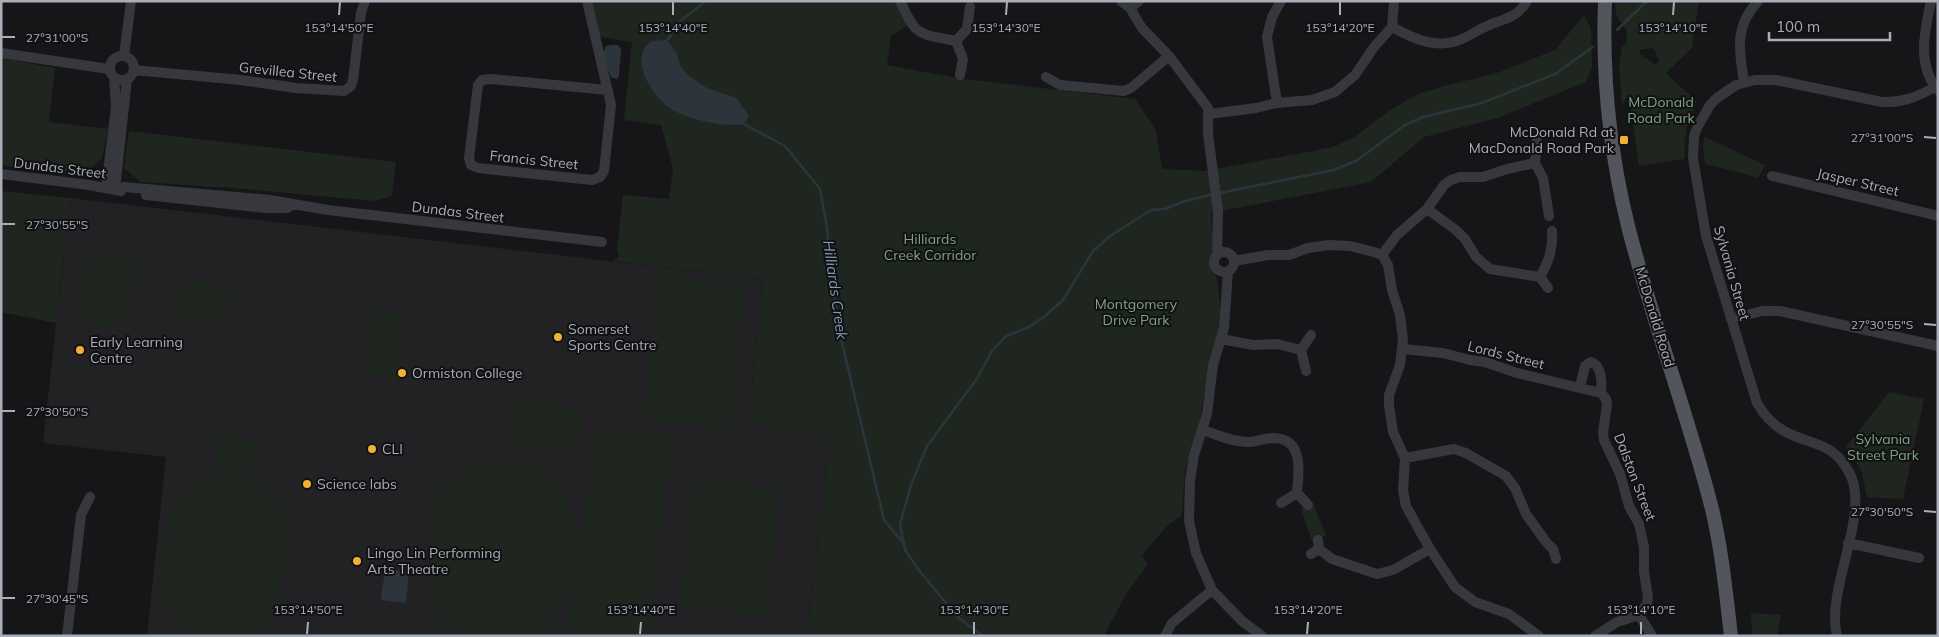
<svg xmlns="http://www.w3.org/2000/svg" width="1939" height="637" font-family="Mulish,sans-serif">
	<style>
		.built { fill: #222225 }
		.green { fill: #1e261f; fill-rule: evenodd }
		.water { fill: #2c353c }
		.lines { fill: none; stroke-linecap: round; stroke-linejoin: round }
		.stream { stroke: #2c353c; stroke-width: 2.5 }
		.minor { stroke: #37383d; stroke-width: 10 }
		.major { stroke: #53555c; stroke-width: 14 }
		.ticks { fill: none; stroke: #a8adb8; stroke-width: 2 }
		.poi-dot { fill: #f2b134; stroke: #111113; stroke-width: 2 }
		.labels { text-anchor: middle; stroke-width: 4; stroke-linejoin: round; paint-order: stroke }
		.street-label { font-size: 14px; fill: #a8adb8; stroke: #111113 }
		.park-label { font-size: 14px; fill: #7fa381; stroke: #111113 }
		.poi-label { font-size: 14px; fill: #a8adb8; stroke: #111113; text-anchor: start }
		.water-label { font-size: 15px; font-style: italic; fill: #7f9bb3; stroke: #111113 }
		.ticks-label { font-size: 12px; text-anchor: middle; fill: #a8adb8; stroke: #111113; stroke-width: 4; stroke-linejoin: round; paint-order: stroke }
	</style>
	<rect width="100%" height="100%" fill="#161618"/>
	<path class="built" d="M70,198L763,279L748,423L830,438L807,636H147L166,457L43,443Z"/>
	<path class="green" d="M591,1H896L907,26L891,36L887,65L957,78L1135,99L1156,130L1162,169L1206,171L1333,147L1354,137L1390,110L1416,95L1444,86L1497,73L1555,50L1584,15L1591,29L1592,67L1586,82L1498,118L1424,137L1371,182L1211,213L1213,239L1210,266L1217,278L1221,313L1217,337L1210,356L1200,419L1185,470L1182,515L1166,527L1142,555L1148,564L1126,594L1104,636H807L830,438L748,423L763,279L612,261L619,257L617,249L623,195L669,199L673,169L661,125L624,120L632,42L598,36Z
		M1615,1H1699L1692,48L1666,73L1697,102C1687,121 1683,138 1685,159L1639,166L1629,93L1622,105L1619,67L1622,47L1626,44L1627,31L1616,15ZM1654,48L1659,61L1655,65L1639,53L1640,50Z
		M1,58L55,68L49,122L108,129L102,158L82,177L1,165Z
		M129,131L396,162L392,196L375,201L233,188L140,182L124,168Z
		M1705,137L1765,165L1758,178L1742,173L1705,164L1703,144Z
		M1,191L70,198L56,323L1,312Z
		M94,253L109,263L122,257L123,262L134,258L142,275L131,294L128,312L118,320L116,336L89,320L86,313L81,311L83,298L79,273Z
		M658,274L745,283L730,430L643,421Z
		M197,280C214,282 226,284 233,301C231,306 231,311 227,315C217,327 190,326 179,317C176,314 173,310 171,307C172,290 181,284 197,280Z
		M372,311L402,314L395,383C383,376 378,372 365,381Z
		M1889,392L1924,399L1903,499L1867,497L1861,470L1846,447Z
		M516,400L583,409L578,450L510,442Z
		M596,429L673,436L647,636H567Z
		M217,435L256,439L252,477L236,476C242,478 249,479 254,482C291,499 290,541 284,575C280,596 275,618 255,630C252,632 249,635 245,636C238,637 227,636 219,636C200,636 188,634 175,620C167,611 161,597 160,585C158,561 167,509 185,492C199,479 216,477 234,476L213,473Z
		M487,460C504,460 520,460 536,468C550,475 563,490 569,504C584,541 572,618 533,636H460L447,628L432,610L434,584L425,559L432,502L446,482L465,468Z
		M697,478L779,488L780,496L767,608L764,616L681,606V587L692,490Z
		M1313,503L1326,535L1312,541L1301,509Z
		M1751,613L1781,615L1777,636H1752Z"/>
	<path class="water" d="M667,40L676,52L681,67L689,76L707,88L736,98L749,116L744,124C725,128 683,119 667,106C653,95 635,68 644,49C645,46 649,43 652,41Z
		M612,45H618L621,49L619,76L617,79L611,77C608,68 600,56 606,46Z
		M385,569L409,572L406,603L381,600Z"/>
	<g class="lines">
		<path class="stream" d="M1617,30L1647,1
			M666,42L680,21L706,1
			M742,123L785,146L820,189L827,227L832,283L843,347L884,520L904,544L905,550L921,573L959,618L983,636
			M1219,193L1334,170L1356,161L1405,125L1423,117L1482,103L1555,74L1593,47
			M904,544L900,525L911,485L927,446L976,380L992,351L1006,336L1027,328L1044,317L1063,300L1093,251L1110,236L1151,210L1165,209L1185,201L1214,194"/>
		<path class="minor" d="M587,1L611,105L604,171L600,177L592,180L478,168L471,165L469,158L478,85L482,80L491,79L608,90
			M900,1C917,38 918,33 956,41L967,29L970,7
			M1121,1L1130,8L1142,28L1169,56L1208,108V134L1218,211L1217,254
			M1931,1C1925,30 1916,65 1938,90
			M1130,8L1139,1
			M1392,27C1414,39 1437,50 1462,39C1471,35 1480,29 1489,25C1505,19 1518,17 1527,1
			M956,41L963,59L960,75
			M1,53L109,69
			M110 68a12 12 0 1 1 24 0a12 12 0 1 1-24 0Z
			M124,56L131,1
			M134,70L241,80L296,88L344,91L351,86L353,80L361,13L365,1
			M1046,77L1060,85L1124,91L1131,88L1169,56
			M1744,82C1739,50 1734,27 1758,1
			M1277,103L1267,37L1272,17L1281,1
			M1209,114L1256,108L1277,103L1312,100L1335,92L1355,75L1374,47L1392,27L1394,1
			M1535,163L1543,178L1549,216
			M1,174L89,185L121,191
			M1772,176L1938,216
			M106,188L116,107L114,78
			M115,189L124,187L270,200L328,210L602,242
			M115,189L127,79
			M146,195L265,208H288
			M1427,209L1456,230L1465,239L1476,257L1490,269L1540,277L1548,288
			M1214 262a10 10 0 1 1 20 0a10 10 0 1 1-20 0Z
			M1382,255L1397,235L1427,209L1444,185L1451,180L1460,177H1483L1507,169L1535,163L1537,137
			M1234,261L1268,255H1289L1308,248L1329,245L1350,246L1374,252L1382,255L1388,265L1392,290L1400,315L1403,339L1400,365L1389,395V405L1393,432L1405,458L1403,490L1406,506L1430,549L1455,587L1475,602L1509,614L1539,636
			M1228,271L1224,328L1213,365L1207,414L1194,455L1190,481L1189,521L1196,553L1212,590L1242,621L1262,636
			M1540,277C1549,261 1553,249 1552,231
			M1731,319L1762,311H1780L1938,346
			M1221,339L1253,345L1277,344L1301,350L1306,371
			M1403,349L1443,353L1470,360L1485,362L1517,373L1601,393
			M1301,350L1311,335
			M1580,387L1585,366L1591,362C1602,365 1602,383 1601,393L1606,399L1607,404L1603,433L1604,440L1620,474L1629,506L1639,524L1644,547V572L1648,597L1647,604L1639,615L1617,622L1595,636
			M1203,430C1217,435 1233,442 1248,442C1256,442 1265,438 1274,438C1304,439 1299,472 1297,493L1308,505
			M1405,458L1454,449L1466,453L1506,476L1515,488L1526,514L1546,542L1553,549L1556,559
			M1281,503L1297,493
			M1848,543L1919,558
			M1319,549L1332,559L1377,574L1393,570L1430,549
			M1311,554L1319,549L1318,540
			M1639,615L1652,636
			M67,636L81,515L90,497
			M1165,636L1172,623L1212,590
			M1837,636C1825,589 1872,513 1849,472C1832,441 1812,446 1786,432C1774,426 1764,415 1757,403L1706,236L1693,158L1694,136L1698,126L1710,105L1717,98L1736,85L1755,80H1776L1882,102C1902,103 1917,97 1935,87"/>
		<path class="major" d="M1605,1C1602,77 1610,153 1628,226C1652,321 1688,414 1712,509C1722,551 1726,593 1731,636"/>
	</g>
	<path class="ticks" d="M339,15L340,2M673,15V2M1006,15L1007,2M1340,15V2M1673,15L1674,2M2,37H15M1924,137L1936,138M2,224H15M1924,324L1936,325M2,411H15M1924,511L1936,512M2,598H15M307,634L308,622M640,634L641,622M974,634V622M1307,634L1308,622M1641,634V622"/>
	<g class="poi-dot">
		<rect x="1619" y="135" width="10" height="10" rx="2.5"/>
		<circle cx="558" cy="337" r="5"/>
		<circle cx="80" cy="350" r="5"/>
		<circle cx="402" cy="373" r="5"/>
		<circle cx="372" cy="449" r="5"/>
		<circle cx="307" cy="484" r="5"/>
		<circle cx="357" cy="561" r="5"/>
	</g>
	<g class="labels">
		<g class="street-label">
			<text transform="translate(288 72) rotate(6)" y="5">Grevillea Street</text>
			<text transform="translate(534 160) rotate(6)" y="5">Francis Street</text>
			<text transform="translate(60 168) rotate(7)" y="5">Dundas Street</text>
			<text transform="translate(1858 182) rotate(13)" y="5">Jasper Street</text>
			<text transform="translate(458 212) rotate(7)" y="5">Dundas Street</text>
			<text transform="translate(1732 273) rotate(74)" y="5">Sylvania Street</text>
			<text transform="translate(1655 317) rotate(73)" y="5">McDonald Road</text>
			<text transform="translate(1506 355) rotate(14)" y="5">Lords Street</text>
			<text transform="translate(1635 477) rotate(69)" y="5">Dalston Street</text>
		</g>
		<g class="park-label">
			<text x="1661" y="107">McDonald<tspan x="1661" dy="16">Road Park</tspan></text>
			<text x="930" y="244">Hilliards<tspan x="930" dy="16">Creek Corridor</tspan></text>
			<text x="1136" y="309">Montgomery<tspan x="1136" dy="16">Drive Park</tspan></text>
			<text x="1883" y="444">Sylvania<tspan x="1883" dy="16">Street Park</tspan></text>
		</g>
		<g class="poi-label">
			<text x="1614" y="137" text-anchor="end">McDonald Rd at<tspan x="1614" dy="16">MacDonald Road Park</tspan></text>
			<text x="568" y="334">Somerset<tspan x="568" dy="16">Sports Centre</tspan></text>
			<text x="90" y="347">Early Learning<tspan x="90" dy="16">Centre</tspan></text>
			<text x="412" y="378">Ormiston College</text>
			<text x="382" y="454">CLI</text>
			<text x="317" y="489">Science labs</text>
			<text x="367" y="558">Lingo Lin Performing<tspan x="367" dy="16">Arts Theatre</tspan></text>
		</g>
		<g class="water-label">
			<text transform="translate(835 290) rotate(82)" y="5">Hilliards Creek</text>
		</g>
	</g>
	<g class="ticks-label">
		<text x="339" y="32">153°14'50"E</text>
		<text x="673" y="32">153°14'40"E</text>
		<text x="1006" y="32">153°14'30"E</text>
		<text x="1340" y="32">153°14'20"E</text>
		<text x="1673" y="32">153°14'10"E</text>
		<text x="57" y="42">27°31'00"S</text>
		<text x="1882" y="142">27°31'00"S</text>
		<text x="57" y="229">27°30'55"S</text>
		<text x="1882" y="329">27°30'55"S</text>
		<text x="57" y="416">27°30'50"S</text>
		<text x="1882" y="516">27°30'50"S</text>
		<text x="57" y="603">27°30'45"S</text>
		<text x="308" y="614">153°14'50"E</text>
		<text x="641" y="614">153°14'40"E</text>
		<text x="974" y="614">153°14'30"E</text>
		<text x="1308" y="614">153°14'20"E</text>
		<text x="1641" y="614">153°14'10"E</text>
	</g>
	<rect width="1939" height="637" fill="none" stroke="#a8adb8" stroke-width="5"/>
	<path d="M1769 32v8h121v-8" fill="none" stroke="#a8adb8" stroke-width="2.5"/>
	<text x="1776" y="32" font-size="15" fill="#a8adb8" stroke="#111113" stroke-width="4" paint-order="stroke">100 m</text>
</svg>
